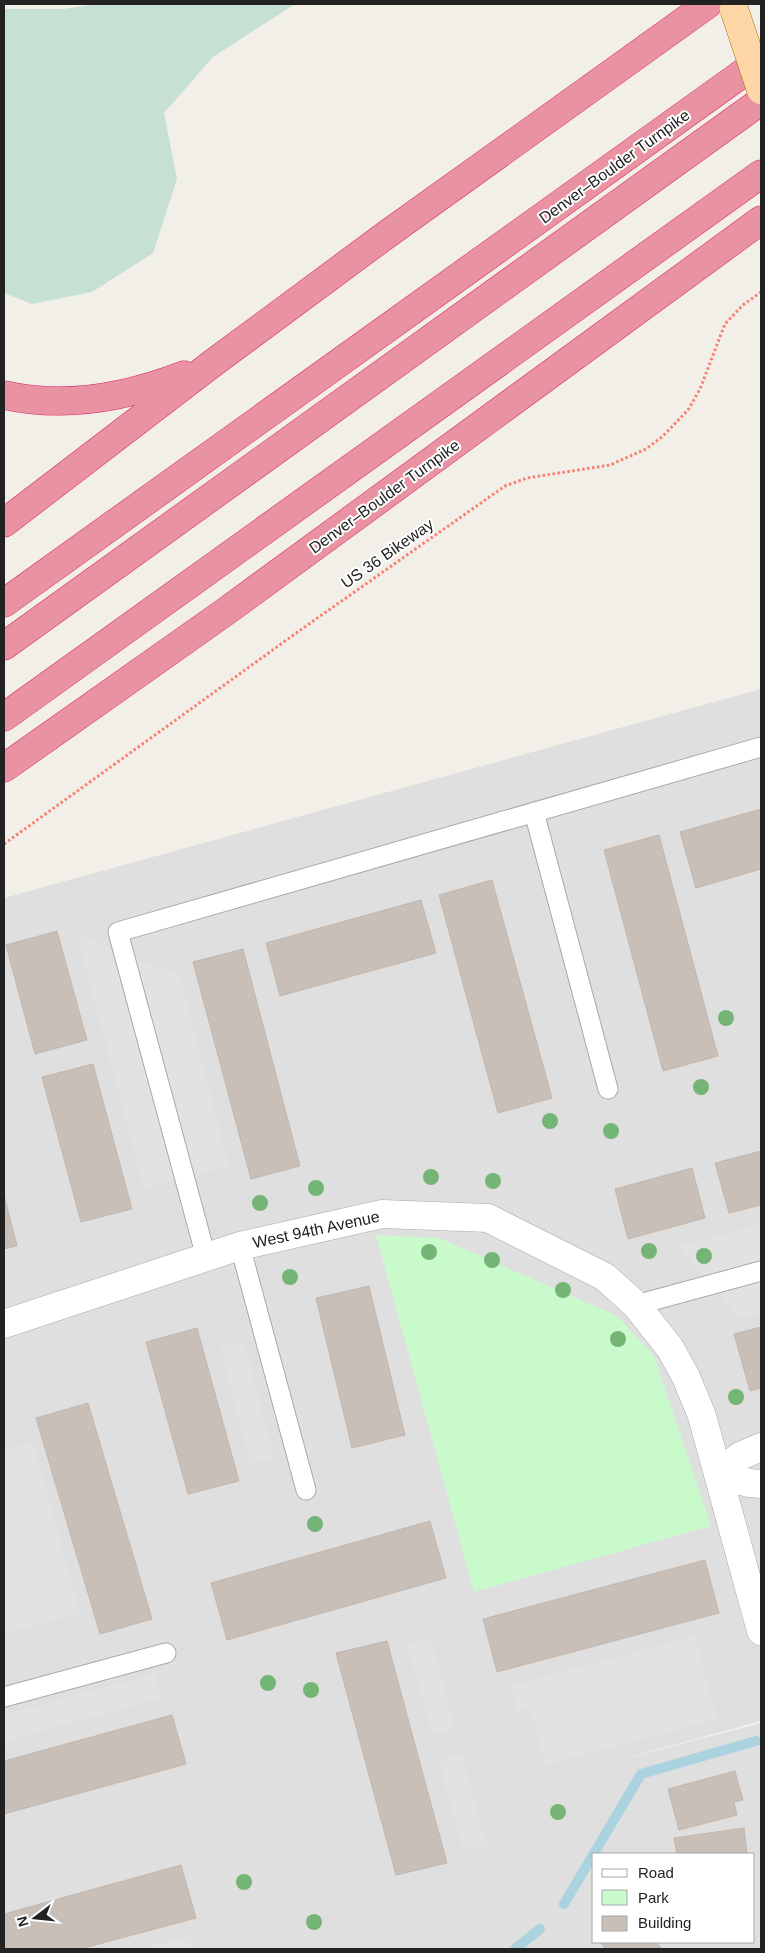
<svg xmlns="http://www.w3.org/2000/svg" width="765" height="1953" font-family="Arial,sans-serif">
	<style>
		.residential { fill: #e0dfdf; fill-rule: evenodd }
		.wetland { fill: #c6e0d4 }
		.park { fill: #c8facc }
		.parking { fill: #e2e2e2 }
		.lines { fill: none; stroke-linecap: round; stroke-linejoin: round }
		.stream { stroke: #aad3df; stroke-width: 10 }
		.building { fill: #c7bfb8; stroke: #c4b6ab }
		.lane-casing { stroke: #a9a9a9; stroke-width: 21 }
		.street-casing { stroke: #a9a9a9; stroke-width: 29 }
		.highway-casing { stroke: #dc2a67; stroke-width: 29 }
		.path { stroke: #fa8072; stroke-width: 3; stroke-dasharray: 2.5 2.5; stroke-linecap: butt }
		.lane { stroke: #fff; stroke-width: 19 }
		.street { stroke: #fff; stroke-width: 28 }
		.highway { stroke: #e892a2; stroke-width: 28 }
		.primary-bridge-casing { stroke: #a06b00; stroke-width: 29; stroke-linecap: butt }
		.primary-bridge { stroke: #fcd6a4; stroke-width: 28 }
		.tree { fill: #74b475 }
		.labels { text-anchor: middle; stroke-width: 4; stroke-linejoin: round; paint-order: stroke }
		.street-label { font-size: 16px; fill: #222; stroke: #fff }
	</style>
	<rect width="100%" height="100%" fill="#f2efe9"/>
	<path class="residential" d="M761,689V1721L601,1765L761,1723V1949H4V898ZM594,1854H754V1942H594Z"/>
	<path class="wetland" d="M96,4H295L213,57L164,113L177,179L153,253L92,292L32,304L4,293V9H64Z"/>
	<path class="park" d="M376,1235L439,1238L617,1316L654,1356L711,1526L474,1592Z"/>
	<path class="parking" d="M77,935L180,976L229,1166L144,1188Z
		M761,1224V1313L741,1319L679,1246Z
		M244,1340L274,1458L251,1464L220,1347Z
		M33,1442L80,1613L4,1634V1450Z
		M695,1636L717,1719L546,1765L530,1707L517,1710L510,1686Z
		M430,1638L455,1728L433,1734L407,1644Z
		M155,1674L162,1698L4,1741V1715Z
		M461,1754L486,1844L463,1850L439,1761Z
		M192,1935L196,1949H141Z"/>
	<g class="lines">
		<path class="stream" d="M564,1904L641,1774L756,1741
			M515,1949L540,1929"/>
	</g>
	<path class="building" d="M761,809V869L696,888L680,832Z
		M659,835L718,1056L663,1071L604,850Z
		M492,880L552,1098L498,1113L439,895Z
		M421,900L436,953L280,996L266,943Z
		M57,931L87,1040L35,1054L6,945Z
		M243,949L300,1166L251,1179L193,962Z
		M93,1064L132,1209L81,1222L42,1077Z
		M761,1151V1205L729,1213L715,1163Z
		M692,1168L705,1218L628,1239L615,1189Z
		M4,1195L17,1246L4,1249Z
		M369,1286L405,1435L352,1448L316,1298Z
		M761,1327V1388L750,1391L734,1334Z
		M197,1328L239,1481L188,1494L146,1342Z
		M88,1403L152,1619L100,1634L36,1418Z
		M430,1521L446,1578L227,1640L211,1583Z
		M705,1560L719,1613L497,1672L483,1619Z
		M387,1641L447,1863L396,1875L336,1653Z
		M172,1715L186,1764L4,1814V1761Z
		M735,1771L743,1800L734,1802L737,1815L679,1830L668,1789Z
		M744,1828L747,1854H677L674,1838Z
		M181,1865L196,1918L80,1949H4V1914Z
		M603,1942H656L662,1949H606L601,1943Z"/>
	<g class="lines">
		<g class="lane-casing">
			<path id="lane" d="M534,812L608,1089
				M240,1246L306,1490
				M206,1257L118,932L761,747
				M636,1305L761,1271
				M4,1697L166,1653"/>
		</g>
		<g class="street-casing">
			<path id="street" d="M4,1324L240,1246L382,1214L488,1218L605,1277L636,1305L670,1348L686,1377L702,1416L761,1631
				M718,1474L740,1456L761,1447
				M718,1474L749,1483L761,1484"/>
		</g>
		<g class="highway-casing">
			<path id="highway" d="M4,395C65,409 127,397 184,375
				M4,523L213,363L386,235L708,4
				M4,603L761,60
				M4,646L761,101
				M4,717L761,174
				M4,768L225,612L761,220"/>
		</g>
		<path class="path" d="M4,844L299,631L505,486L527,478L610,465L646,449L662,437L688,410L700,389L725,324L743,305L761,292"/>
		<use href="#lane" class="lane"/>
		<use href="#street" class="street"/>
		<use href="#highway" class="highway"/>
		<g class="primary-bridge-casing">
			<path id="primary-bridge" d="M734,9L761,90"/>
		</g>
		<use href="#primary-bridge" class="primary-bridge"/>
	</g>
	<g class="tree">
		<circle cx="726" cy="1018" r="8"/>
		<circle cx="701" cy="1087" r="8"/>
		<circle cx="550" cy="1121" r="8"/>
		<circle cx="611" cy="1131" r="8"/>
		<circle cx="431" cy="1177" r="8"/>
		<circle cx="493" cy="1181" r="8"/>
		<circle cx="316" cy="1188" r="8"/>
		<circle cx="260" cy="1203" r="8"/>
		<circle cx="649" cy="1251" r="8"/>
		<circle cx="429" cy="1252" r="8"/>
		<circle cx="704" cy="1256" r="8"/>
		<circle cx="492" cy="1260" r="8"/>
		<circle cx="290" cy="1277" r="8"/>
		<circle cx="563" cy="1290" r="8"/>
		<circle cx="618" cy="1339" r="8"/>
		<circle cx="736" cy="1397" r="8"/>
		<circle cx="315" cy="1524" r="8"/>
		<circle cx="268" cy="1683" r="8"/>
		<circle cx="311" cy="1690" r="8"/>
		<circle cx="558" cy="1812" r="8"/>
		<circle cx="244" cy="1882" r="8"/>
		<circle cx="314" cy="1922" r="8"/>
	</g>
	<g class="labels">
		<g class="street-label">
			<text transform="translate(614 166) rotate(-36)" y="6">Denver–Boulder Turnpike</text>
			<text transform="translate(384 496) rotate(-36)" y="6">Denver–Boulder Turnpike</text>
			<text transform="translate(387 553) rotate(-35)" y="6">US 36 Bikeway</text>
			<text transform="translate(316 1229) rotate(-12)" y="6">West 94th Avenue</text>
		</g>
	</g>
	<rect width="765" height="1953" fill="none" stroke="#222222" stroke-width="10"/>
	<rect x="592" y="1853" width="162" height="90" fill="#ffffff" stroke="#a7a7a7"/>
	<rect x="602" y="1869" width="25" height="8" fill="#ffffff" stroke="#a7a7a7"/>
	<text x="638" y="1878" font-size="15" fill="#222222">Road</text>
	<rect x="602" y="1890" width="25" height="15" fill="#c8facc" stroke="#a7a7a7"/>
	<text x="638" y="1903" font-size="15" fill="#222222">Park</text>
	<rect x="602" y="1916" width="25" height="15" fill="#c7bfb8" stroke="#a7a7a7"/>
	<text x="638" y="1928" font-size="15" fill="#222222">Building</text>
	<g transform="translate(35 1918) rotate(254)" stroke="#ffffff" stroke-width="4" paint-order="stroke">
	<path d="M0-4L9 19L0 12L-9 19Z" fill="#222222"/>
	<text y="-8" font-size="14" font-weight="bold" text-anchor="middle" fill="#222222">N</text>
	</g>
</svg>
